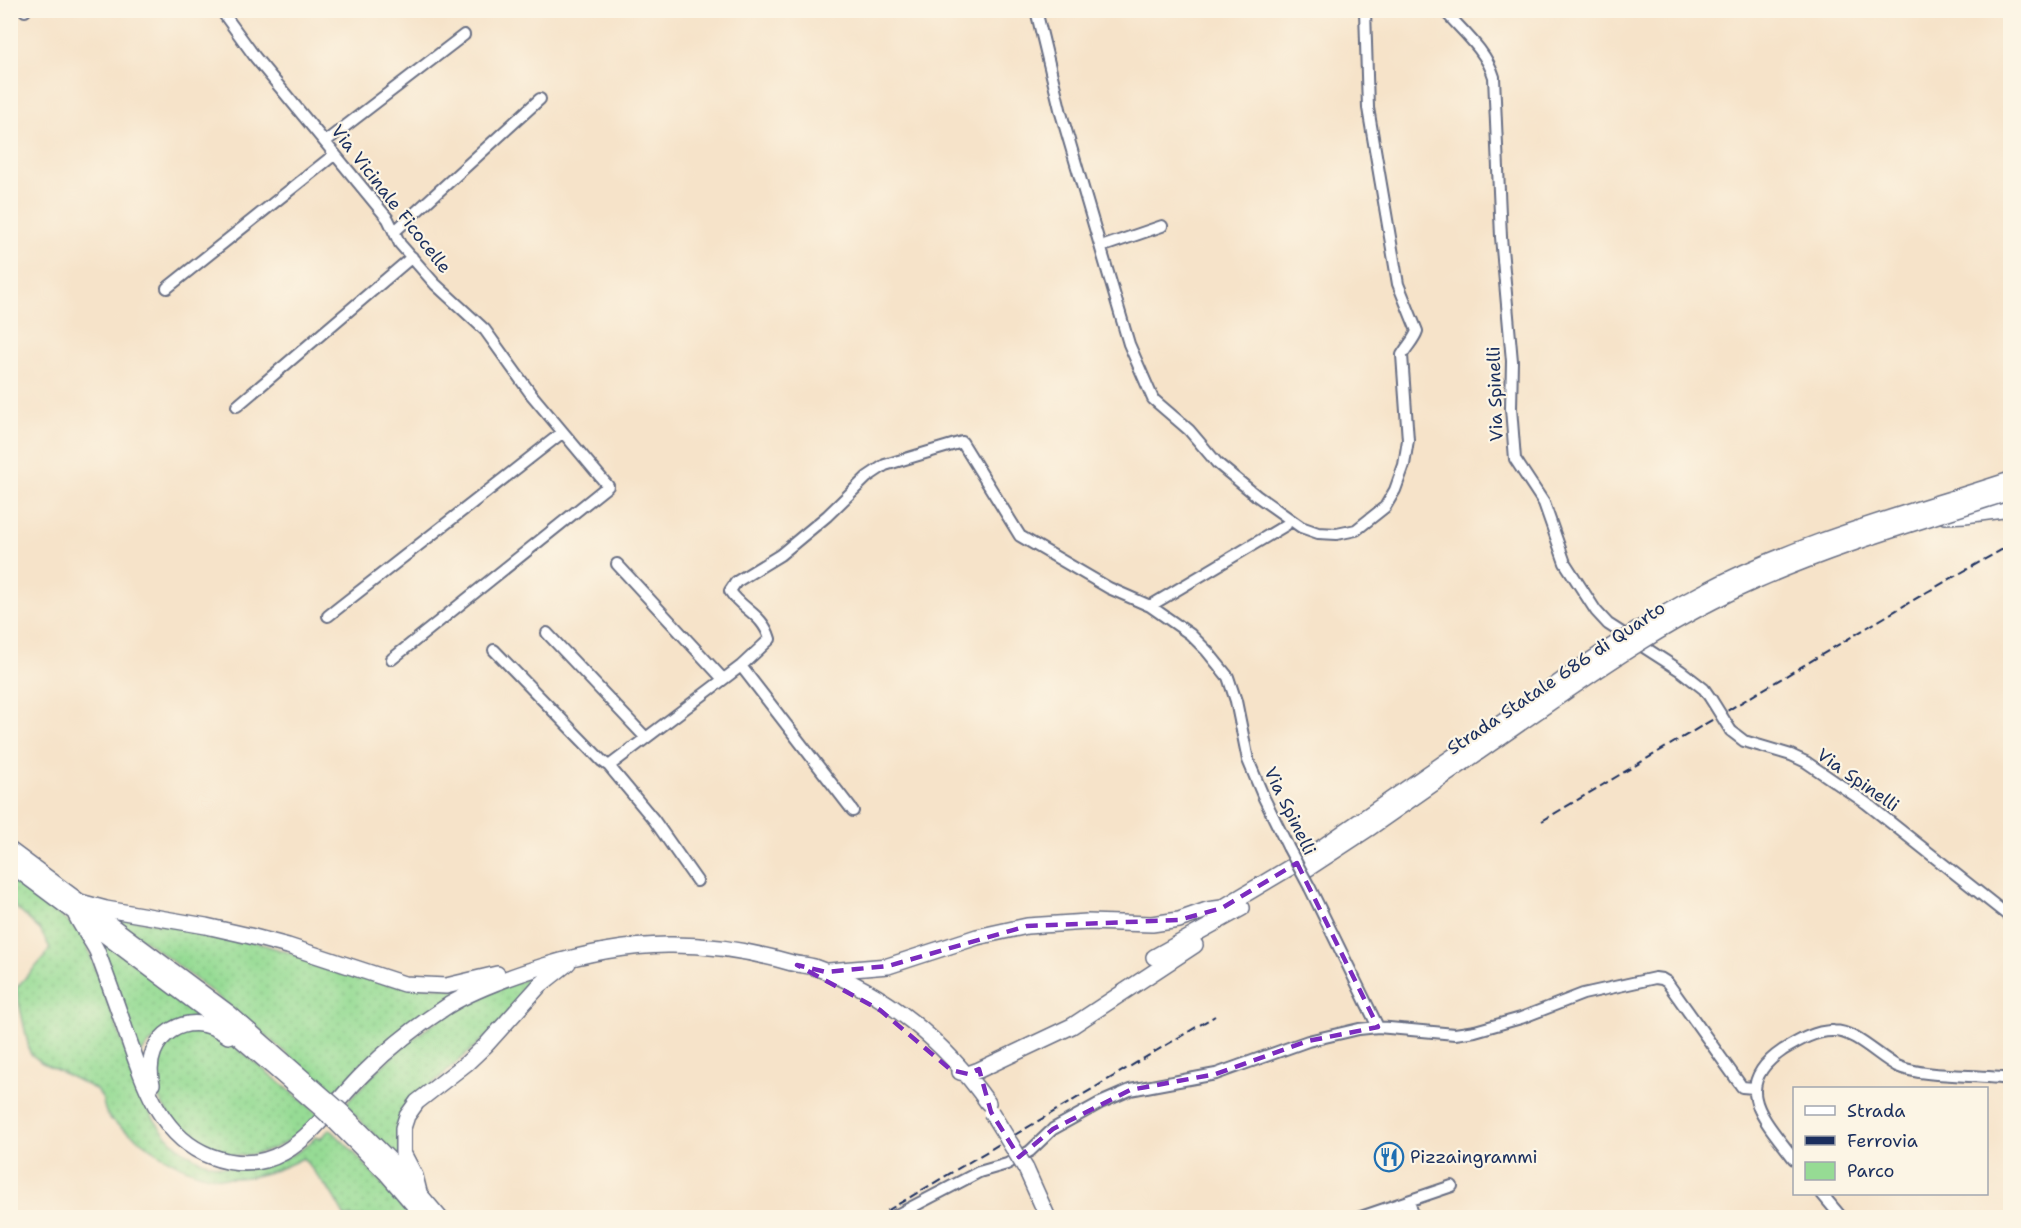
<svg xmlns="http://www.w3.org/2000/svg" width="2021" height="1228" font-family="'Shantell Sans',sans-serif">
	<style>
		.green { fill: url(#green-dots); stroke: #588579; stroke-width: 1.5 }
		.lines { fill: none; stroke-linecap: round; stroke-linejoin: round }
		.minor-casing { stroke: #686e83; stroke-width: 14 }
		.highway-casing { stroke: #686e83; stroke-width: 18 }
		.minor { stroke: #fff; stroke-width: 10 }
		.highway { stroke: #fff; stroke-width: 15 }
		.rail { stroke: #1b2f5e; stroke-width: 2; stroke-dasharray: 9 4.5; stroke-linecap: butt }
		.minor-bridge-casing { stroke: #686e83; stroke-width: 14; stroke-linecap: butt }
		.highway-bridge-casing { stroke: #686e83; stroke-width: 18; stroke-linecap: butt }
		.minor-bridge { stroke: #fff; stroke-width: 10 }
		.highway-bridge { stroke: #fff; stroke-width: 15 }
		.marked { fill: none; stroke: #7b2cbf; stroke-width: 4.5; stroke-dasharray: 12 8; stroke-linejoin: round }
		.labels { text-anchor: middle; stroke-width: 4.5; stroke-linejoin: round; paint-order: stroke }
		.street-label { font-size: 18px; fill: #1b2f5e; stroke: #fcf5e5 }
		.poi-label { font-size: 18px; fill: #1b2f5e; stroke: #fcf5e5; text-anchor: start }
	</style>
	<defs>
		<pattern id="green-dots" width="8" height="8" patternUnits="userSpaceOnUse" patternTransform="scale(1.5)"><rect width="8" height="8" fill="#96db94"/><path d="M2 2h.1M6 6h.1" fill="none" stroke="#81bc82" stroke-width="1.8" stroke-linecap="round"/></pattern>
	</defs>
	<rect width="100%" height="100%" fill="#fcf5e5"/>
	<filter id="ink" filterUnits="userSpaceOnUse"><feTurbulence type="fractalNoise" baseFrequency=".0167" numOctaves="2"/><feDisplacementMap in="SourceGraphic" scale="12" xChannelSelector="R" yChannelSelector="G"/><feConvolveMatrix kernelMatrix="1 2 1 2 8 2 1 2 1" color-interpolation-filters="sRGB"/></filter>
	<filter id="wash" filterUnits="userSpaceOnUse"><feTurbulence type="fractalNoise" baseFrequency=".008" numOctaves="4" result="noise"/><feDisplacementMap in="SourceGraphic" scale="24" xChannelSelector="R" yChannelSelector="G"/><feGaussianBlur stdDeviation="1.35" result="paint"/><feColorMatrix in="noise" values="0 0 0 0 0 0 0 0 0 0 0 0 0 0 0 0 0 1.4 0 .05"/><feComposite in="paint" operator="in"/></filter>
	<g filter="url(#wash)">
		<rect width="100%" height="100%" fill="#f6e3c9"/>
		<path class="green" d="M10,878L69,923L84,938L146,1106C172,1153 210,1177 264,1164C287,1158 299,1154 316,1137L320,1139L330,1129C359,1156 385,1186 410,1217H345L332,1194L303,1158C238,1192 194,1182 138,1139C129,1132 115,1125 109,1117C101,1108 107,1099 95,1089L41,1062L30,1053L16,989C26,974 42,964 50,948L40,930L11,903Z
			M111,916L239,937L389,984L463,989L335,1096C263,1031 189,972 111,916Z
			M94,935L206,1016L155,1038L140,1054Z
			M543,973L495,1029L422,1093L399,1160L345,1105C378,1068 414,1033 457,1009C485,993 514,983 543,973Z
			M181,1030L218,1033L319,1114C280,1159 223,1173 178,1126C168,1115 159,1101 155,1086C153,1075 157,1060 158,1049Z"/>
	</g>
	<g filter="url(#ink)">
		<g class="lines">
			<g class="minor-casing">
				<path id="minor" d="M221,10L255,57L388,219L400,244L435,284L485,330L531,394L608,486L392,659
					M1036,10L1061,113L1129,344L1153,399L1189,430L1217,463L1257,496L1301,527L1318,533L1337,534L1356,530L1385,507L1395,490L1404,465L1408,440L1402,355C1407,346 1414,340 1417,331L1398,284L1368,108L1365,10
					M1444,10C1462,31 1486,50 1494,77L1501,237L1512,361L1511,408L1515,459L1544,503L1565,563L1596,611L1608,624L1681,671L1704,689L1711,699
					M25,11V10
					M326,141L464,35
					M394,232L540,99
					M1101,247L1162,226
					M167,288L335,154
					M237,406L412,257
					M617,564L723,679
					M1150,606L1286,525
					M328,616L563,432
					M547,633L646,738
					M494,650L602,761L609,766L654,820L697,881
					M741,666L853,811
					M1731,731L1744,741L1791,755L1806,762L1866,803L2010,917
					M609,766L741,666L770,639C763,614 742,610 730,591L736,582L780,555L827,516L867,477L885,465L962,442L1020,536L1109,588L1150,606L1190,634L1207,651L1228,677L1236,701L1248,760L1264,798L1288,847
					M1310,888L1378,1027
					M1794,1159C1766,1121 1728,1087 1783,1050C1798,1041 1816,1030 1834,1031C1855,1031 1878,1056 1897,1066C1924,1078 1979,1074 2010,1079
					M1822,1194L1842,1218
					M1409,1201L1414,1218
					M891,1218L979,1172L1007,1164L1030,1151L1053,1129L1100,1103L1130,1090L1216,1074L1308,1041L1359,1029L1378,1027L1455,1034L1475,1031L1521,1018L1583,994L1655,978L1662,979L1667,982L1742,1087L1754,1088
					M1358,1218L1452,1186"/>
			</g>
			<g class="highway-casing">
				<path id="highway" d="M1945,516L1965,515L2010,509
					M10,850L229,1013L327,1099
					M10,864L217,1019L319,1107
					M1304,871L1368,829L1539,710
					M80,902L106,909L206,926L250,936L288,946L404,984L446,986L497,974
					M74,911C80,926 90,937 97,951C107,978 117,1005 126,1032C143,1079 158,1136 210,1156C287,1185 319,1117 364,1073C390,1047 418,1025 449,1005C477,988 512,976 544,966C630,939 706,938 792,963C800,965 807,965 814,967C886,992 945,1042 988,1103
					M1154,957L1242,908
					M829,971L888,966L977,937L1027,926L1087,922L1152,924L1179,920L1207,910L1222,908L1311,855L1533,701
					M960,1072L968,1074L979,1070L1072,1026L1195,945
					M152,1084C140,1036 190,1005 228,1036
					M342,1112L394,1164L440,1218
					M334,1121L387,1174L425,1218
					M1026,1169L1048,1218
					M419,1192L415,1176L403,1153V1128L407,1116L417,1102L467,1063L486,1045L540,985L568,963"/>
			</g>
			<use href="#minor" class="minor"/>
			<use href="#highway" class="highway"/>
			<path class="rail" d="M1542,821L1927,592L2010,545
				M875,1218L1215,1016"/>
			<g class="minor-bridge-casing">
				<path id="minor-bridge" d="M1711,699L1731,731
					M1288,847L1310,888"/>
			</g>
			<g class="highway-bridge-casing">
				<path id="highway-bridge" d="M1533,701C1587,662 1642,624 1702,593C1798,542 1907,514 2010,480
					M1539,710C1608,662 1676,616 1753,582C1836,545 1925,520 2010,492
					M327,1099L342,1112
					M319,1107L334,1121
					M991,1112L1026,1169"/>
			</g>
			<use href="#minor-bridge" class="minor-bridge"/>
			<use href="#highway-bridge" class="highway-bridge"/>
		</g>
	</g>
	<path class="marked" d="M1297,863L1378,1027L1308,1041L1216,1074L1130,1090L1053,1129L1019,1157L991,1112L979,1069L968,1074L951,1070L880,1010L797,965L826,972L888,966L1027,926L1179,920L1222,908Z"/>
	<defs>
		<g id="restaurant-ring" transform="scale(1.5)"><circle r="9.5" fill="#fcf5e5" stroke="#1f6fb2" stroke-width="1.5"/><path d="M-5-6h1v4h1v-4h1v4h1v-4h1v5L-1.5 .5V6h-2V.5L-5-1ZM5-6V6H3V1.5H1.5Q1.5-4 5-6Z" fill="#1f6fb2"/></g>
	</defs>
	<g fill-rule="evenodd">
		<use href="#restaurant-ring" x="1389" y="1157"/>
	</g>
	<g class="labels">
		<g class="street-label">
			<text transform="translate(391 199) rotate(52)" y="6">Via Vicinale Ficocelle</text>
			<text transform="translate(1495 394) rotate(-92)" y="6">Via Spinelli</text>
			<text transform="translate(1556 678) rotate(-34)" y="6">Strada Statale 686 di Quarto</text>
			<text transform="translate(1858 780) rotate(35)" y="6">Via Spinelli</text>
			<text transform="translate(1290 811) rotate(64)" y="6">Via Spinelli</text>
		</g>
		<g class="poi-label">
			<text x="1410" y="1163">Pizzaingrammi</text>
		</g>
	</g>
	<rect width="2021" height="1228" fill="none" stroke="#fcf5e5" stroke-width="36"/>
	<rect x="1793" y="1087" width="195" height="108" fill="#fcf5e5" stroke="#a2a6af" stroke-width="1.5"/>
	<rect x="1805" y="1106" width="30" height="9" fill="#ffffff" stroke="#a2a6af" stroke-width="1.5"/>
	<text x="1847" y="1117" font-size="18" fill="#1b2f5e">Strada</text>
	<rect x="1805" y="1136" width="30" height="9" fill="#1b2f5e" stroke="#a2a6af" stroke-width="1.5"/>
	<text x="1847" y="1147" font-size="18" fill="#1b2f5e">Ferrovia</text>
	<rect x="1805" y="1162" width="30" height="18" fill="#96db94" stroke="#a2a6af" stroke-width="1.5"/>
	<text x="1847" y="1177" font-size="18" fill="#1b2f5e">Parco</text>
</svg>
